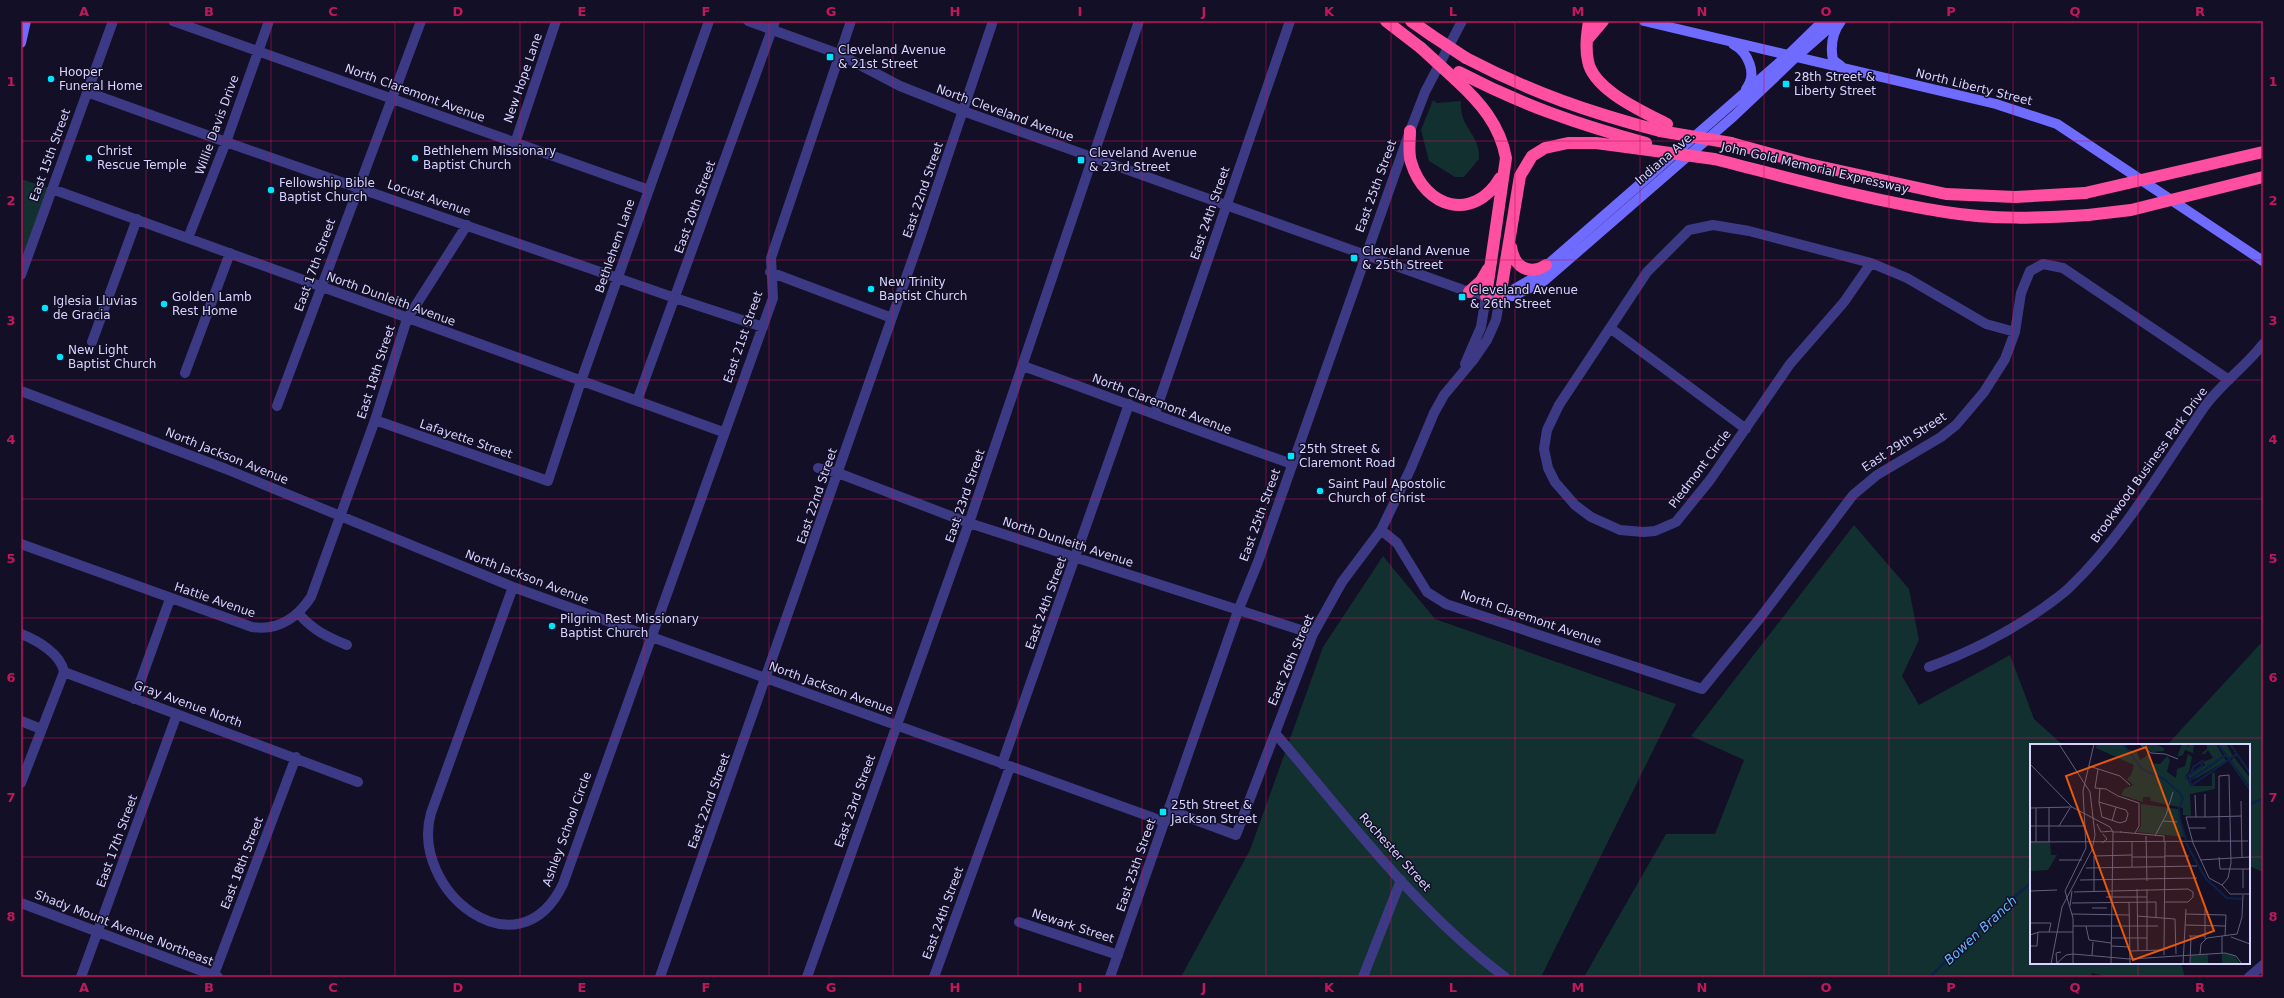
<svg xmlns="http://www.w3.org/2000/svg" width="2284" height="998" font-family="'DejaVu Sans',sans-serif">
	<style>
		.green { fill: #12302f }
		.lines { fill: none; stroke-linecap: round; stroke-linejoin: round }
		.stream { stroke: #0c2248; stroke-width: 2.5 }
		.minor { stroke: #3d3a85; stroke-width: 10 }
		.tertiary { stroke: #3d3a85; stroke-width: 10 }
		.secondary { stroke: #6f6bff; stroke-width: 10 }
		.motorway { stroke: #ff4fa3; stroke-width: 12 }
		.motorway-bridge { stroke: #ff4fa3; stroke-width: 12 }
		.grid { fill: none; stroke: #c2185b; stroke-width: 1; stroke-opacity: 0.55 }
		.poi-dot { fill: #00e5ff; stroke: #130f26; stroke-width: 1.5 }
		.labels { text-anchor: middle; stroke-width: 3; stroke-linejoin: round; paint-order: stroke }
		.poi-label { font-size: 12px; fill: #d9d4ff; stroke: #130f26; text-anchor: start }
		.street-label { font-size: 12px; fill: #d9d4ff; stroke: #130f26 }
		.water-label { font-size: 13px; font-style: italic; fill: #62b6ff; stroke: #130f26 }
		.inset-river { fill: none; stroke: #0c2248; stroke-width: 2 }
		.inset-road { fill: none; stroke: #625e7d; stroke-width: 1 }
		.view { fill: #e8590c; fill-opacity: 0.15; stroke: #e8590c; stroke-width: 2 }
		.inset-edge { fill: none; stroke: #d9d4ff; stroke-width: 2 }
		.neatline { fill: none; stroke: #c2185b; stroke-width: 1.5 }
		.grid-label { font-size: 13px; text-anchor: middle; font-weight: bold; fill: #c2185b }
	</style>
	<rect width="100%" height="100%" fill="#130f26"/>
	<path class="green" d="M1433,100L1437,103L1461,101C1459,129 1480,132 1479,159L1464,177H1455L1429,161L1421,130Z
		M21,179L52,189L21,278Z
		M1854,525L1909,589L1919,640L1902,676L1919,705L2010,655L2034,719L2063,745H2031V963H2181L2185,977H2109L2092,973L2090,977H1584L1666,834H1715L1744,760L1691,736Z
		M1383,556L1435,619L1676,704L1541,977H1181L1250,850L1323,647Z
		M2263,641V872L2249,866V745H2167Z"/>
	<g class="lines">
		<path class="stream" d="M2249,804L2263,799
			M1930,977L1984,923L2031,883"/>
		<path class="minor" d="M173,21L649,190
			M87,92L226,142L675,298L763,327
			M515,143L556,21
			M52,189L723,432
			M188,238L226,142L269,21
			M1871,263L1844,302L1790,364L1710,480L1676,522L1655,531L1643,532L1620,530L1591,517L1575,505L1555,482L1548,468L1544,449L1547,430L1559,405L1647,272L1689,230L1713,225L1749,231L1871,263L1907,278L1986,324L2015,332
			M770,272L892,318
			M21,275L113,21
			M1610,328L1746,429
			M92,342L137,219
			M1465,364L1481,327L1486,296
			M1023,366C1113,398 1202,433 1292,464
			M185,373L230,253
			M21,391L226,469L513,587L1165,822
			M637,401L775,21
			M277,406L421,21
			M1155,413L1290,21
			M375,420L548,481L581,381L709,21
			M818,468L838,473L969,523L1313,634
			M1381,530L1397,543L1427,592L1446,604L1702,689L1760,618L1853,495L1877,475L1941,437L1956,425L1984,392L2005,359L2015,332L2021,293L2030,271L2043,264L2063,268L2229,380
			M21,544L252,627C278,631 297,618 311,597L375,420L407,319L467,225
			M513,587L431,813C409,890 518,978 563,884L773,298L771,258L851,21
			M299,614C313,630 327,637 347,645
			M21,634C37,640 61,654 64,672
			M1929,667C1973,651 2008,633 2046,606C2054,600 2063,594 2070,587C2125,534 2162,468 2205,406C2222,383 2246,366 2263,344
			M64,672L358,782
			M134,699L170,599
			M21,721L41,729
			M1275,733C1347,817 1416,911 1505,977
			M1002,764L1129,404
			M21,783L64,672
			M1169,810L1236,835L1313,634L1342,582L1381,530L1410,470L1434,413L1444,395L1474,359L1487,340L1496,320L1500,297
			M21,903L218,977
			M1019,922L1118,955
			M81,977L177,714
			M213,977L296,757
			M660,977L920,238L993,21
			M807,977L969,523L1139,21
			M934,977L1010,767
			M1363,977L1401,880
			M2249,977L2263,965"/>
		<path class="tertiary" d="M748,21L839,54L900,86L963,111L1469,292L1486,296
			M1110,977L1238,611L1258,562L1410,131L1425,92L1462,21"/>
		<path class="secondary" d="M1644,21L1996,104L2057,124L2263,261
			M1841,21C1832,33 1830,45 1833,60L1841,66
			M21,43L26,21
			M1733,44C1748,52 1758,74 1746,89
			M1486,296H1513L1544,281L1734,116L1796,57L1837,21
			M1502,296L1530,280L1788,55L1823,21"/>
		<path class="motorway" d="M1386,21L1421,48
			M1411,21L1431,35
			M1589,21C1587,34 1585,48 1588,61C1593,90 1644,112 1667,124
			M1587,40L1603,21
			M1466,58C1533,93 1588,112 1660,131
			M1459,72C1522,105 1577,124 1646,143
			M1456,80C1480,102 1500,125 1506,158L1486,296
			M1410,131C1410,141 1408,153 1411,162C1425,209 1474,222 1500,178
			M1731,143L1804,163L1946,194L2015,197L2085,193
			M1714,159C1790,178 1867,200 1945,212C1993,220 2040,218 2088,215
			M1511,247C1514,267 1529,276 1546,265
			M1469,292L1481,281L1488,269
			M1500,297L1520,176L1532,156L1545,148L1568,143H1596L1641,149"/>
		<path class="motorway-bridge" d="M1431,35L1466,58
			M1421,48L1456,80
			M1660,131L1731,143
			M1641,149L1714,159
			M2085,193L2263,152
			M2088,215L2131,210L2263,177"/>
	</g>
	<path class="grid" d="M146,21V977M271,21V977M395,21V977M520,21V977M644,21V977M769,21V977M893,21V977M1018,21V977M1142,21V977M1266,21V977M1391,21V977M1515,21V977M1640,21V977M1764,21V977M1889,21V977M2013,21V977M2138,21V745M21,141H2263M21,260H2263M21,380H2263M21,499H2263M21,618H2263M21,738H2263M21,857H2031M2249,857H2263M2138,963V977"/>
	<g class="poi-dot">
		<rect x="826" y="53" width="8" height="8" rx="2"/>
		<circle cx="51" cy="79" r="4"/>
		<rect x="1782" y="80" width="8" height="8" rx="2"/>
		<circle cx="89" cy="158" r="4"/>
		<circle cx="415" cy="158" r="4"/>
		<rect x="1077" y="156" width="8" height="8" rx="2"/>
		<circle cx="271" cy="190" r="4"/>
		<rect x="1350" y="254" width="8" height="8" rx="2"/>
		<circle cx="871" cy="289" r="4"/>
		<rect x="1458" y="293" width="8" height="8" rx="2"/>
		<circle cx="164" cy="304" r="4"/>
		<circle cx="45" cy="308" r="4"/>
		<circle cx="60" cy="357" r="4"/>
		<rect x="1287" y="452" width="8" height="8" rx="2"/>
		<circle cx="1320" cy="491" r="4"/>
		<circle cx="552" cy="626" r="4"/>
		<rect x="1159" y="808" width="8" height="8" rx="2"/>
	</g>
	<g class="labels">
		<g class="poi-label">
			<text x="838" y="54">Cleveland Avenue<tspan x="838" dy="14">&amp; 21st Street</tspan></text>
			<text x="59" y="76">Hooper<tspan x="59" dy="14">Funeral Home</tspan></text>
			<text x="1794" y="81">28th Street &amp;<tspan x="1794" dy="14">Liberty Street</tspan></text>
			<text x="97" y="155">Christ<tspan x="97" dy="14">Rescue Temple</tspan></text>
			<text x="423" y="155">Bethlehem Missionary<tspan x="423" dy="14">Baptist Church</tspan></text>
			<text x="1089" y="157">Cleveland Avenue<tspan x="1089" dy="14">&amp; 23rd Street</tspan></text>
			<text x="279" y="187">Fellowship Bible<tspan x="279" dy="14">Baptist Church</tspan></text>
			<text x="1362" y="255">Cleveland Avenue<tspan x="1362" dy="14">&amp; 25th Street</tspan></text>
			<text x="879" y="286">New Trinity<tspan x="879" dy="14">Baptist Church</tspan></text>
			<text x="1470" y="294">Cleveland Avenue<tspan x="1470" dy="14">&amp; 26th Street</tspan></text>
			<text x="172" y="301">Golden Lamb<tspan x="172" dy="14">Rest Home</tspan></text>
			<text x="53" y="305">Iglesia Lluvias<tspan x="53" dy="14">de Gracia</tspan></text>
			<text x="68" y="354">New Light<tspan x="68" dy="14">Baptist Church</tspan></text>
			<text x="1299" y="453">25th Street &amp;<tspan x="1299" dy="14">Claremont Road</tspan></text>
			<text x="1328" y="488">Saint Paul Apostolic<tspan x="1328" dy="14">Church of Christ</tspan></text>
			<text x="560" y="623">Pilgrim Rest Missionary<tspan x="560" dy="14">Baptist Church</tspan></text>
			<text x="1171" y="809">25th Street &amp;<tspan x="1171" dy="14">Jackson Street</tspan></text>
		</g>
		<g class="street-label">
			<text transform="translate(523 78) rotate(-71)" y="4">New Hope Lane</text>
			<text transform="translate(1974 87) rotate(14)" y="4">North Liberty Street</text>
			<text transform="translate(415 93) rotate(20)" y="4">North Claremont Avenue</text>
			<text transform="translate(1005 113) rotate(20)" y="4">North Cleveland Avenue</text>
			<text transform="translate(217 125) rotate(-70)" y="4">Willie Davis Drive</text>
			<text transform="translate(50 155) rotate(-70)" y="4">East 15th Street</text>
			<text transform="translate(1665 158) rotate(-41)" y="4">Indiana Ave.</text>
			<text transform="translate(1815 168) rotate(13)" y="4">John Gold Memorial Expressway</text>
			<text transform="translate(1376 186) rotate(-70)" y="4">East 25th Street</text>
			<text transform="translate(923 190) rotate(-71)" y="4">East 22nd Street</text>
			<text transform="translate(429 198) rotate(19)" y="4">Locust Avenue</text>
			<text transform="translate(695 207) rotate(-70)" y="4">East 20th Street</text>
			<text transform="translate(1210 213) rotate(-71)" y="4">East 24th Street</text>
			<text transform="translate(615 246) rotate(-71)" y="4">Bethlehem Lane</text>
			<text transform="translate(315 265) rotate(-70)" y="4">East 17th Street</text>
			<text transform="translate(391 299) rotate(20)" y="4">North Dunleith Avenue</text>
			<text transform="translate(743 337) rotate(-71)" y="4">East 21st Street</text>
			<text transform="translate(376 372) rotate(-72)" y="4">East 18th Street</text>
			<text transform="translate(1162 404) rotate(21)" y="4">North Claremont Avenue</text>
			<text transform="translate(466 439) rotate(19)" y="4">Lafayette Street</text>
			<text transform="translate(1904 442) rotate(-33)" y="4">East 29th Street</text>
			<text transform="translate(227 456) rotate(22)" y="4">North Jackson Avenue</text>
			<text transform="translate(2149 465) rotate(-54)" y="4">Brookwood Business Park Drive</text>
			<text transform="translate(1700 469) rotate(-53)" y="4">Piedmont Circle</text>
			<text transform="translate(817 496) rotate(-71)" y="4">East 22nd Street</text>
			<text transform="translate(965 496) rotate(-71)" y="4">East 23rd Street</text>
			<text transform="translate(1260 515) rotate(-70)" y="4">East 25th Street</text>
			<text transform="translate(1068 542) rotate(18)" y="4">North Dunleith Avenue</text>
			<text transform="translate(527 577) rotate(21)" y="4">North Jackson Avenue</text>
			<text transform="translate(215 600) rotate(19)" y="4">Hattie Avenue</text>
			<text transform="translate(1046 603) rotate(-70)" y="4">East 24th Street</text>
			<text transform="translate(1531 618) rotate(19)" y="4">North Claremont Avenue</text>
			<text transform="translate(1291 660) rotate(-67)" y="4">East 26th Street</text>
			<text transform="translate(831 688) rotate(20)" y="4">North Jackson Avenue</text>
			<text transform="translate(188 704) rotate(20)" y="4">Gray Avenue North</text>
			<text transform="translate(709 801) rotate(-70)" y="4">East 22nd Street</text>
			<text transform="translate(855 801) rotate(-70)" y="4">East 23rd Street</text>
			<text transform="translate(567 829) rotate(-70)" y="4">Ashley School Circle</text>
			<text transform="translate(117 841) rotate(-70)" y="4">East 17th Street</text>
			<text transform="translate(1395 852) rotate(48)" y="4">Rochester Street</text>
			<text transform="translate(242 863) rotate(-69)" y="4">East 18th Street</text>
			<text transform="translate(1136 865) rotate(-71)" y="4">East 25th Street</text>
			<text transform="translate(943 913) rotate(-70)" y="4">East 24th Street</text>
			<text transform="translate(1073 926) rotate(18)" y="4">Newark Street</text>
			<text transform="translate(124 928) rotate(21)" y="4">Shady Mount Avenue Northeast</text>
		</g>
		<g class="water-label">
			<text transform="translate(1980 930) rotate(-43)" y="5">Bowen Branch</text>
		</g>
	</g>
	<g transform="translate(2030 744)">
		<rect width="220" height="220" fill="#130f26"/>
		<path d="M67,0L96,1V5L107,8L110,16L119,10L120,19L130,20L137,12L140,16L137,28L146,34L147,25L155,22L158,10L162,13L159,28L155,32L161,42H182V29H185V45L160,50L161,72L153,71V64L121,57L120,53H113V58L91,51L94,45L103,41L97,35L101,31L104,21L66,4ZM111,0H125L134,4V7L122,8ZM152,0H157L158,4L159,0H164L163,9L155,6L153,11L147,13ZM177,0H186L193,12L159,35V32L175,21L173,18L183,14L178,6L175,10H171L177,5ZM189,0H196L203,12L199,14ZM194,13L196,17L165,35L166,33ZM204,13L220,34V43L201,17ZM111,60L148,65L154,93L107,88L111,82ZM0,97H20L21,111H27L18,126L0,127ZM192,209L204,211L210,220H161V211L178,210V219H192Z" fill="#12302f"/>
		<path class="inset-river" d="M93,0L112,25L134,35L150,49L153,55L149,64L150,76L156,96M188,0L220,46M200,0L220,29M171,17L172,22L156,33L162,41L207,10M161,30L163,23L174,16M159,37L195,11M156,99L176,135L197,154L212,155"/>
		<path class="inset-road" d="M110,0L121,9L135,10L148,15M0,20L42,63L80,83L83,88M59,22L90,32L100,41M68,25L65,44L76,45L88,52L109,59V82L105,89M165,51L166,73M211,57L212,113M69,58L96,66L98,70L96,77L90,79L72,73L69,58L70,44M0,64L42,63M19,64V98M175,73V50M178,73H156L163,99L179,134L192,141L200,150H220M178,73L212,72M82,77L86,63M133,77L147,78M67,80L71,88L83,87M0,82H56M29,82L40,64M159,84H176M90,88L134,92V98M116,92L117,137M125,92L136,71L143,48M0,98L218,97M6,98V64M102,98V123M189,98V32L199,31L201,119L198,134L192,141M72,99L77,95L73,90M135,112H159M102,113H135M189,113L190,125H220M29,116H52M170,116L220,113M56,124L167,122M213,125V144M50,136L167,134M107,145L108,207M117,145V207M0,147L27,146M64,147V112L102,111M44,148L158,145L163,148V153L158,158H135M76,153H117M99,158L100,220M42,159L126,158V174M40,162L42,147M62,164H77M42,170L99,171M155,170L196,171L195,192M107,172L145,175L146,210M0,179H21L19,188M155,181L195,182M43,182H128M56,182L59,196L81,199M0,191L9,188H43M159,192H175M192,192V209M201,193L220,200M81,194H117M175,195V165M0,202H7L8,188M81,202L100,203M100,207L134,206M170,210L171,200L177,194L207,190L212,173L213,151M62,211L63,198M134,211L135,98M21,220L32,163L62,106L65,91L60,48L29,0M26,220L36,211L43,210L100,215L195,209L206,212L212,220M27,220L26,209L31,208M43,220V174L35,147L56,104L53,47L64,0M81,220L83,88H91M153,220L156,165M160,220L161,192"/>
		<path class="view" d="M116,3L184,187L103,216L36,32Z"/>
		<rect width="220" height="220" class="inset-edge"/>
	</g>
	<rect width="2284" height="998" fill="none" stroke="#130f26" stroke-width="44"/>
	<rect x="22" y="22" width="2240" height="954" class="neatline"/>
	<g class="grid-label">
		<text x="84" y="16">A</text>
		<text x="209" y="16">B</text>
		<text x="333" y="16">C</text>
		<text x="458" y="16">D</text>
		<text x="582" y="16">E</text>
		<text x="706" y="16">F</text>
		<text x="831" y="16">G</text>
		<text x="955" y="16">H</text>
		<text x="1080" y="16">I</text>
		<text x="1204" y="16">J</text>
		<text x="1329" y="16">K</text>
		<text x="1453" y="16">L</text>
		<text x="1578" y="16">M</text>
		<text x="1702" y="16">N</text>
		<text x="1826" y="16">O</text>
		<text x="1951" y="16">P</text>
		<text x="2075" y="16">Q</text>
		<text x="2200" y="16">R</text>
		<text x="11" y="86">1</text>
		<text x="2273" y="86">1</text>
		<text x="11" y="205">2</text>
		<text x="2273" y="205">2</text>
		<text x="11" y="325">3</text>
		<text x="2273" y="325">3</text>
		<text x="11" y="444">4</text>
		<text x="2273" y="444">4</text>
		<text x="11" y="563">5</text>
		<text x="2273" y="563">5</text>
		<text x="11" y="682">6</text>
		<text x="2273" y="682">6</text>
		<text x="11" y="802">7</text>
		<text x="2273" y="802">7</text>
		<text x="11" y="921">8</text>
		<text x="2273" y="921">8</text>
		<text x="84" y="992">A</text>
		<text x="209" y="992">B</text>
		<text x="333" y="992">C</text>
		<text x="458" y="992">D</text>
		<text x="582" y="992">E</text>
		<text x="706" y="992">F</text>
		<text x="831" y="992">G</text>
		<text x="955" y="992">H</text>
		<text x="1080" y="992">I</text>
		<text x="1204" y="992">J</text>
		<text x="1329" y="992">K</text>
		<text x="1453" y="992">L</text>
		<text x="1578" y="992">M</text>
		<text x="1702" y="992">N</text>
		<text x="1826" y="992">O</text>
		<text x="1951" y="992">P</text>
		<text x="2075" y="992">Q</text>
		<text x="2200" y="992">R</text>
	</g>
</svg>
